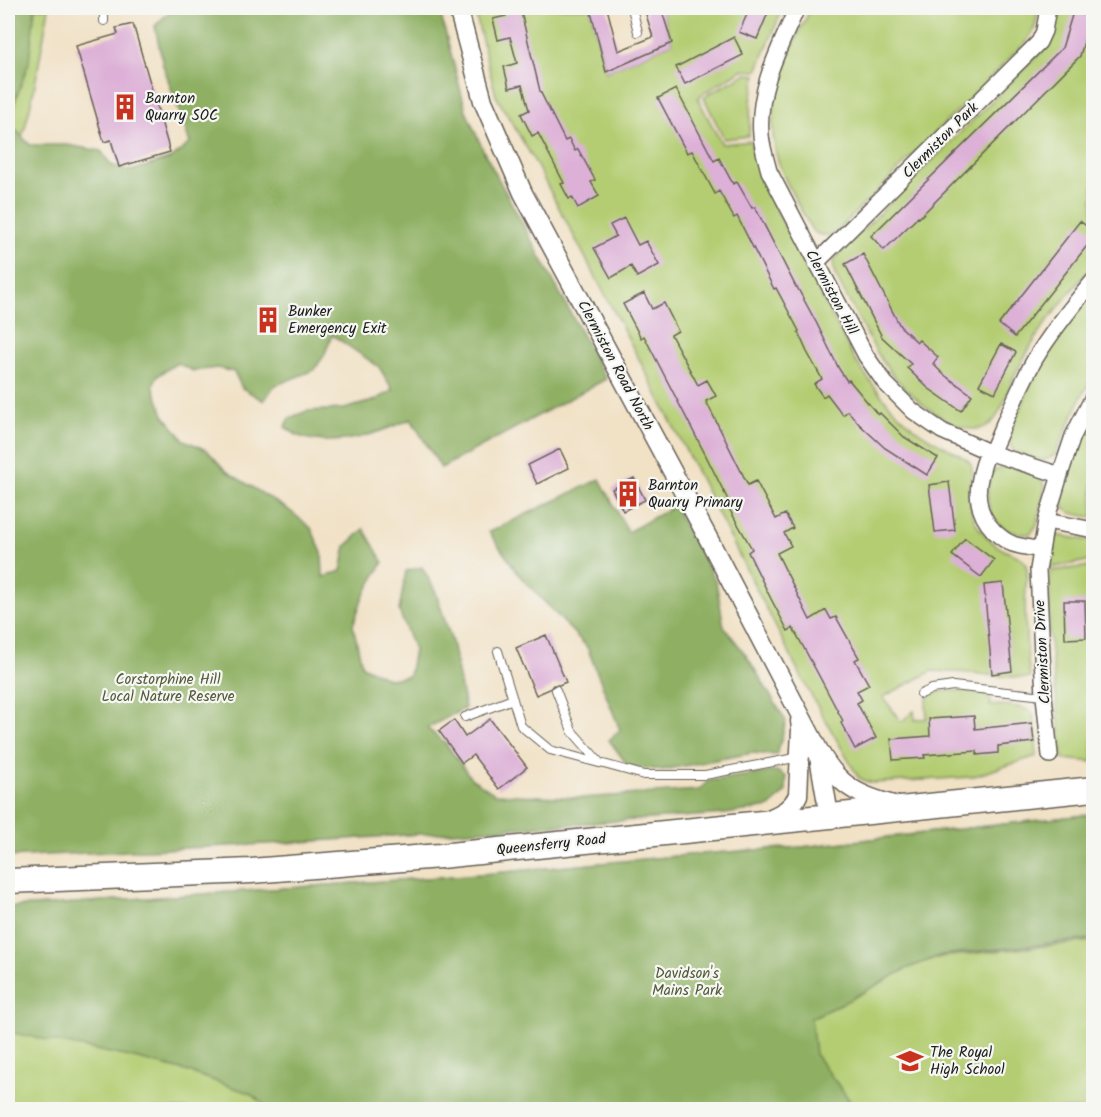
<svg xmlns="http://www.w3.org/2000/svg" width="1101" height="1117" font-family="Kalam,sans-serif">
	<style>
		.green { fill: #b4cd72; stroke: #687447; stroke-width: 1.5 }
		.forest { fill: #8fb064; stroke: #566640; stroke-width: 1.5 }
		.building { fill: #ddb0d7 }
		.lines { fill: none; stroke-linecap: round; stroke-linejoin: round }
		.service-casing { stroke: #676157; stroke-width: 10 }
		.minor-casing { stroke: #676157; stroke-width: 18 }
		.tertiary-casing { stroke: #676157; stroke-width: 21 }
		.primary-casing { stroke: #676157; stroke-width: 27 }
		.service { stroke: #fff; stroke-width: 8 }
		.minor { stroke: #fff; stroke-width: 15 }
		.tertiary { stroke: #fff; stroke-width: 18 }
		.primary { stroke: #fff; stroke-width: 24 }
		.labels { text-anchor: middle; stroke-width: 4.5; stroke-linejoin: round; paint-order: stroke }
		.poi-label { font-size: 15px; fill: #1c1c1c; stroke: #f6f6f2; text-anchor: start }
		.street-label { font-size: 15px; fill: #1c1c1c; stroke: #f6f6f2 }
		.park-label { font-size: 15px; fill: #515a3a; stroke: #f6f6f2 }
	</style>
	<rect width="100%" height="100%" fill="#f6f6f2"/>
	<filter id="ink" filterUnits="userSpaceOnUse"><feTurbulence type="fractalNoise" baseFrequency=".0167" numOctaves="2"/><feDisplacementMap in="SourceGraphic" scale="12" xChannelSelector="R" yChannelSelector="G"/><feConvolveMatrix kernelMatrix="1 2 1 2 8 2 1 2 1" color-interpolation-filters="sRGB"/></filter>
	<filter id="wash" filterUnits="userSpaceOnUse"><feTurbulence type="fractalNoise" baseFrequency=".008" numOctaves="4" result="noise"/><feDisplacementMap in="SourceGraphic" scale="24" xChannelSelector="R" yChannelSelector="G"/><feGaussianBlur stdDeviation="1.35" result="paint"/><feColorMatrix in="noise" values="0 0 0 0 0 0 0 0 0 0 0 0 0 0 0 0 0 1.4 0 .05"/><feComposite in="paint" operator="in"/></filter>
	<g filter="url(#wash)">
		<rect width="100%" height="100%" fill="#f1e1c5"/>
		<path class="green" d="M8,8H49C38,64 32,122 8,175Z
			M474,8H590L606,72L672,43L661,8H783L757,71L742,70L702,94L698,99L722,144L750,141L758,171L770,198L855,360C873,386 892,411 917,430C933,442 952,449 969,461C976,470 969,485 969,496C970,505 972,516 976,523C982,534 995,546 1006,551C1012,554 1019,555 1023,560C1029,567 1027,577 1026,586C1024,617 1026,647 1030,678L995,676L974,673L932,671L883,697L901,722L914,711L915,720L927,718C927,713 925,704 927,699C933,687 979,690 988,697C989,698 990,699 991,701L990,706C1002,704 1024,706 1033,713L1037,756L971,777L873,783L865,781L858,777L807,688L638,357L531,155L496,96Z
			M811,8H1038C1037,24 1035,31 1024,44L836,232C826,236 820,237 812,230C801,209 787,187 779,164C760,105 786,60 811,8Z
			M1058,8H1093V265C1074,288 1053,311 1037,336C1029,349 1021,363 1014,376C1008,389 1002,415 990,424C961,446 901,388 886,366C878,356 872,343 865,331C855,312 845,294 835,275L833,262L839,254L1050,43L1056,26Z
			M746,74L756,75L751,101L749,136L724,139L704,98L710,93Z
			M1093,292V378L1083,393L1055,455C1044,462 1038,461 1026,456C1013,452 1009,449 1009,435L1032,381L1060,335Z
			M1093,416V517C1085,516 1073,515 1066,510C1053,498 1086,430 1093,416Z
			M1007,466L1039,475L1045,486L1037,525L1030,534C993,537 979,501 993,471Z
			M1055,535L1093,541V560L1048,568Z
			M1093,566V762L1063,759L1049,632L1050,571Z
			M1093,814V939L942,955L923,962L941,957L1093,941V1109H8V907L34,906L483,874L699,854L802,847Z"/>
		<path class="forest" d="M8,8H35L29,62L14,104V128L30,145H67L101,151L111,165L131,171L172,158L190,143L163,65L155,26L170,11L171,8H439L466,111L484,152L606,379L441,468L411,419C376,434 340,448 301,437C295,435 290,430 285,427L289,418L307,411L344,409L376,400L393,390L379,367L332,335L324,356L314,370L274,386L264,401L242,388L234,372L217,368L193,371L177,363L157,376L153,386L164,415L184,440L207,450L226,471L289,510L311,528L322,553L323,577L341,571L346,546L364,529L383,562L362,599L353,625L362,666L389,679L409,676L414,650L399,611L406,571L422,567L435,590L452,642L465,708L427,728L445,743L471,778L495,794L581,798L699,790L708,781L777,771L786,777V791L770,807L725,814L286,843L8,857Z
			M600,479L628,532L674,506L716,582L724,627L746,655L786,721L777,755L752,753L663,770L629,767L609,740L620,730L587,647L520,576L489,532Z
			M1093,814V939L942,955L906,969L849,1000L811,1018L815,1054L856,1109H270L249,1093L186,1071L134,1058L8,1032V907L34,906L483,874L699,854L802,847Z"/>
		<g id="blocks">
			<path class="building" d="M511,8H520L540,91L565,141L569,139L575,151L578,149L595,180L591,182L599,196L578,208L572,197L569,199L561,184L564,183L538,133L532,136L521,114L529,110L522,85L509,88L504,67L517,63L510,37L498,40L493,19L506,16L504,9Z
				M590,8H607L618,51L653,37L644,8H661L672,43L606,72Z
				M750,8H770L757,39L739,32Z
				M1073,12L1091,17L1080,56L919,218L918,217L884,250L871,236L1062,48Z
				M133,24L170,152L119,167L111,140L104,142L76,46L118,34L116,28Z
				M734,37L743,55L685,84L676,67Z
				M676,89L714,161L719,158L733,184L737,182L752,208L755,207L796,287H797L817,324L839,369L847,381L849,380L878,415L880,413L904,437L938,458L927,475L885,448L859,424L848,411L843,415L827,394L823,397L814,384L822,379L807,352L798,332L799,331L776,288L774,289L737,216L734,218L719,191L715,194L692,151L687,153L658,98Z
				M624,218L638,245L646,241L659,265L637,277L631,266L611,278L594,248L616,236L610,225Z
				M1080,221L1094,232V237L1015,337L999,324Z
				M863,254L900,326L917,342L919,340L938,357L933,364L943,374L972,395L961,411L928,388L907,368L911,364L882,337L845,264Z
				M644,293L652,309L664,303L678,331L671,335L698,385L707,380L716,396L706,401L748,485L756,481L776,519L785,514L793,528L784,533L791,546L777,553L810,620L826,610L831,619L836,617L859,658L855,660L869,685L857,691L862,700L857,703L876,738L855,749L841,723L843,721L817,672L793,628L788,631L771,599L748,552L752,549L727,505L730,504L704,452L644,336L641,338L623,304Z
				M1001,344L1016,352L995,393L979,385Z
				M560,449L569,468L537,484L528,465Z
				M634,478L645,500L623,511L612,489Z
				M949,482L955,530L935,532L929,485Z
				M965,538L994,560L981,577L952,555Z
				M1003,583L1012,671L992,674L984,585Z
				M1064,601H1085L1086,638L1065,639Z
				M546,635L566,682L559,685H553L550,689L536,695L516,648Z
				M974,716L975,729L1032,723L1034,742L998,746V753L977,755V751L924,755L925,758L893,760L891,739L930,736L929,719Z
				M490,719L527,767L499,789L473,755L462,763L439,731L454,720L465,737Z"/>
		</g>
	</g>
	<g filter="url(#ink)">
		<use href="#blocks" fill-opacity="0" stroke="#676157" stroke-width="1.5"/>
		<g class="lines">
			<g class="service-casing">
				<path id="service" d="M104,8V21
					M632,8L638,32
					M498,651L521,726L550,750L599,763
					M556,690L572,731L600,763L644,775H705L800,757L818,749
					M921,694L932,689L953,686L1044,696
					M465,717L513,699"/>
			</g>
			<g class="minor-casing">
				<path id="minor" d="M797,8C779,49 757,89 761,135C762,147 766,159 769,171L866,356L885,383L913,411L942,431L991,453L1060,475
					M816,263L1039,42L1044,31L1048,8
					M988,452C977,480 971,507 994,531C999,536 1005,541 1013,544C1022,547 1032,548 1041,550
					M991,453C1005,422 1018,389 1035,359C1052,331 1073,305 1094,280
					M1046,521L1094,530
					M1050,755L1044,696L1038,570L1046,521L1060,475L1073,436L1094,395"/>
			</g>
			<g class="tertiary-casing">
				<path id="tertiary" d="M458,8L483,101L523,193L707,536L818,749C838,786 858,796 898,806
					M819,757L829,815
					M769,819C783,813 792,808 798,795L801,729L800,721"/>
			</g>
			<g class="primary-casing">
				<path id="primary" d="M8,881L251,871L440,856L1094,789"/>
			</g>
			<use href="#service" class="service"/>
			<use href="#minor" class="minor"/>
			<use href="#tertiary" class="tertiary"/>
			<use href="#primary" class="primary"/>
		</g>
	</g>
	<defs>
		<g id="building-bare" transform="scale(2.07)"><path d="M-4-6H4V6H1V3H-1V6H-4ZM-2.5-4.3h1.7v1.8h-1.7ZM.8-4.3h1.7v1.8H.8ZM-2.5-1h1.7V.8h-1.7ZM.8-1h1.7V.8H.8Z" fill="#c8321e" stroke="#f6f6f2" stroke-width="2.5" paint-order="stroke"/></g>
		<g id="school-bare" transform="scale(2.07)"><path d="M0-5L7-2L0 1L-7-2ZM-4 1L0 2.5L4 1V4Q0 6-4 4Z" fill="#c8321e" stroke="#f6f6f2" stroke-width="2.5" paint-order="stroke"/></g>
	</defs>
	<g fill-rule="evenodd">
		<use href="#building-bare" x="125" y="107"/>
		<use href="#building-bare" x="268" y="320"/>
		<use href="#building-bare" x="628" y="494"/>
		<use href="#school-bare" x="910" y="1061"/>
	</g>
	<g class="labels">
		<g class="poi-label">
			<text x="145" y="103">Barnton<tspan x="145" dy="17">Quarry SOC</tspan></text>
			<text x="288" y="316">Bunker<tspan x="288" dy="17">Emergency Exit</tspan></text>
			<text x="648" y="490">Barnton<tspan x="648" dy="17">Quarry Primary</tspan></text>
			<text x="930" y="1057">The Royal<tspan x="930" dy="17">High School</tspan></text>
		</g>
		<g class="street-label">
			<text transform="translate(940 140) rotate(-45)" y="5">Clermiston Park</text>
			<text transform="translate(832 292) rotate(62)" y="5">Clermiston Hill</text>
			<text transform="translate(616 365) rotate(62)" y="5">Clermiston Road North</text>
			<text transform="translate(1042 652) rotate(-93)" y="5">Clermiston Drive</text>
			<text transform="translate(551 844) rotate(-6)" y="5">Queensferry Road</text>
		</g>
		<g class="park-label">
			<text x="168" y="684">Corstorphine Hill<tspan x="168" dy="17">Local Nature Reserve</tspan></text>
			<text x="687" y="978">Davidson's<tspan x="687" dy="17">Mains Park</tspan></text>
		</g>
	</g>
	<rect width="1101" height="1117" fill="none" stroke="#f6f6f2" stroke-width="30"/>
</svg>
